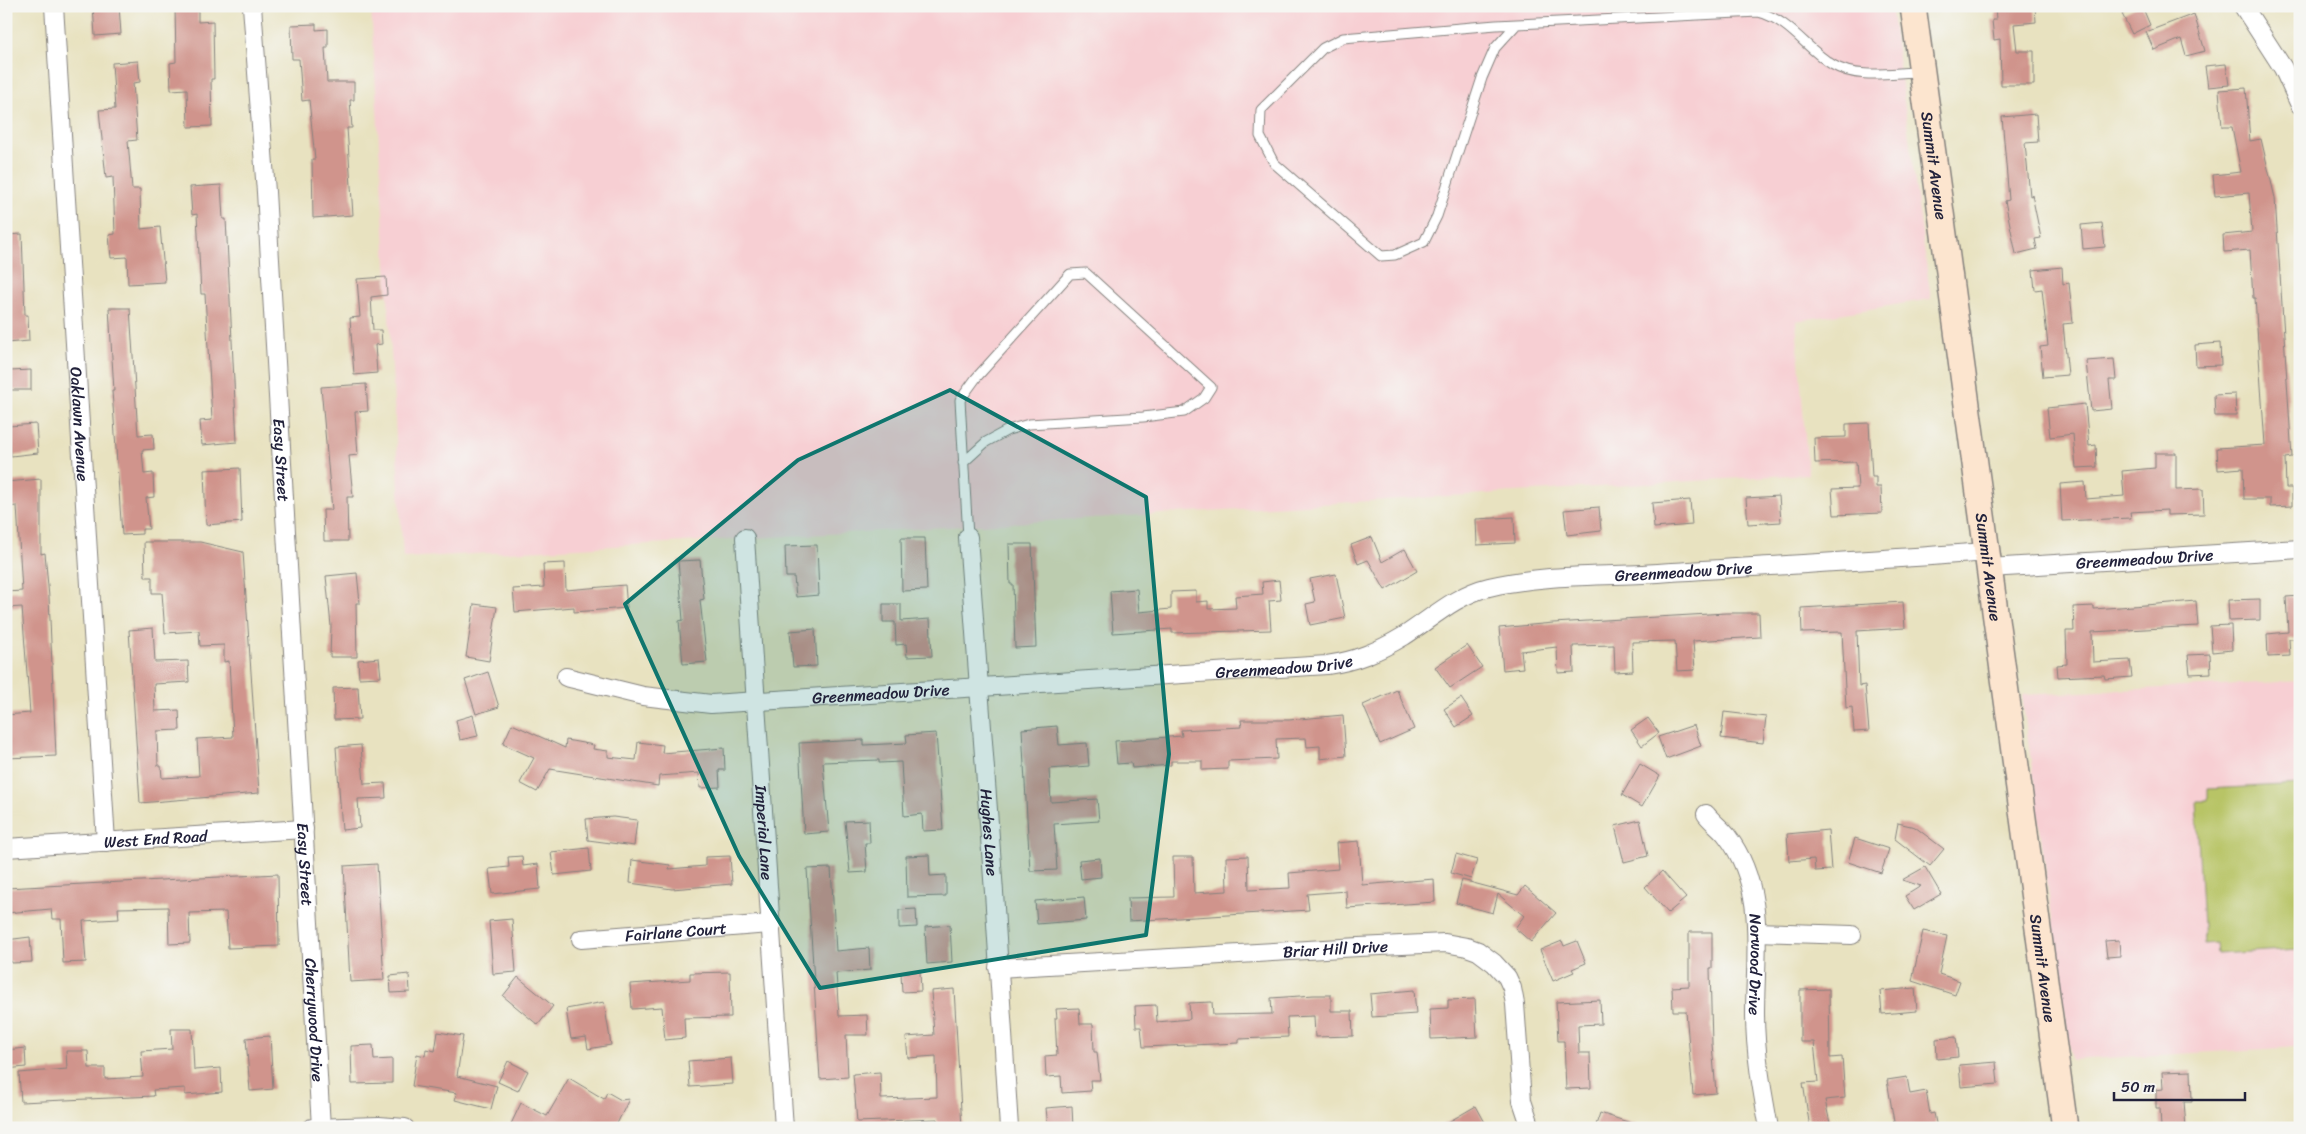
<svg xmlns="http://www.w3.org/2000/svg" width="2306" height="1134" font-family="Sriracha,sans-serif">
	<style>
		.built { fill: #f7cfd3 }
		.grass { fill: #b8c466; stroke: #6d7350 }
		.building { fill: #d0948c }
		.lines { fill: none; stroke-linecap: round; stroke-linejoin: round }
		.service-casing { stroke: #85827e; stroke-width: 11 }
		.minor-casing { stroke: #85827e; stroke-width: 20 }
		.secondary-casing { stroke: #85827e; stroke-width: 28 }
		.service { stroke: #fff; stroke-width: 9 }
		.minor { stroke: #fff; stroke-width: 18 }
		.secondary { stroke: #fce5cf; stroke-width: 25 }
		.marked { fill: #0f766e; fill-opacity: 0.2; stroke: #0f766e; stroke-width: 4; stroke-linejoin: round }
		.labels { text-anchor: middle; stroke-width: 5; stroke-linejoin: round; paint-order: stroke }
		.street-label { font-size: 16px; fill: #22223b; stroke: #f6f6f2 }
	</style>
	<rect width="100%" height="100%" fill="#f6f6f2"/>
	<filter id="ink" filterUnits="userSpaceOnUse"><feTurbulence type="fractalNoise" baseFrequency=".02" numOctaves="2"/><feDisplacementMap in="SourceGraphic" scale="10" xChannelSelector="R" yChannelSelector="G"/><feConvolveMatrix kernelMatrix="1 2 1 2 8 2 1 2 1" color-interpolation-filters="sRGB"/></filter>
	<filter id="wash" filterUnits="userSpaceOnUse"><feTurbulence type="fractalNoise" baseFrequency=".0096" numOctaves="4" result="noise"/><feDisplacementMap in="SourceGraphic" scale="20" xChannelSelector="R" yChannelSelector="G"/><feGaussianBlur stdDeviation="1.12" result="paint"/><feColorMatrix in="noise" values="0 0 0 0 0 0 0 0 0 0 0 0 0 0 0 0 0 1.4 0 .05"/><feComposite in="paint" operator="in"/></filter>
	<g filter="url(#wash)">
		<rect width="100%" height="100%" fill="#e8e2c0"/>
		<path class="built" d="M371,6H1891L1931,299L1796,321L1808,474L933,528L403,558Z
			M2300,681V1047L2071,1060L2022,695Z"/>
		<path class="grass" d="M2300,784V949L2217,954L2216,943L2204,944L2196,801H2208V789Z"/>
		<g id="blocks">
			<path class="building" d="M93,6H119L121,34L95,36Z
				M175,6H198V22L213,21L214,79H211L212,126L188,127L187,89L171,90L170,63L176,62Z
				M1995,6H2035L2036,22L2014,24L2017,51H2034V85H2001L2000,39L1994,40L1992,20H1996Z
				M2138,6H2142L2150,25L2132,34L2122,14Z
				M2194,14L2205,51L2186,56L2181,39L2154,50L2146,32Z
				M316,24V30L328,29V48H325L327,82H354V100H350L352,128H347L353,215L313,218L312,159H315L309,100L302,101L299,59H292L291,25Z
				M138,61L140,82L133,83L137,140L128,141L132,189H140L141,229L160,227L165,282L128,284L127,257L111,258L109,235L115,234L113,177L106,178L99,110L115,109L112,63Z
				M2226,64L2229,85L2208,87L2205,66Z
				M2246,88L2250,141L2261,139L2275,198L2292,457L2285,458L2286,488H2292V506L2270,507V499H2244L2243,468L2218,470L2217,448L2265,445L2255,298H2253L2250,250L2224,252L2223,235L2252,232L2249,193L2215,196L2213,175L2241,172L2232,127H2222L2219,90Z
				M2036,114L2038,142L2025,143L2030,196L2032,195L2041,238L2035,239L2037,249L2016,254L2005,201L2009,200L2002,117Z
				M221,185L223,219H226L237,442L202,445L200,421L212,420L205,294H201L197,214L192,215L190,187Z
				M2102,223L2105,247L2083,249L2081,225Z
				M22,234L25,315H28L29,341L6,343V235Z
				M2062,267L2063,284L2069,283L2073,323L2063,324L2068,375L2043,377L2040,347L2048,346L2042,289L2035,290L2033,270Z
				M386,277L387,295L371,297L373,330H381L382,344L375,345L377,373L354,375L350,318L360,317L357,279Z
				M109,308H130L138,435L153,434L154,449L142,450L144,474L153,473L154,497L146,498L149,529H142V534L122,535L112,391H114Z
				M2220,343L2221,365L2196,366L2195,345Z
				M2114,359L2116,380H2109L2112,409L2091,411L2086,361Z
				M31,370V390H10V371Z
				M366,384L368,411L355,412L358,455L349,456L353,497H347L348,541H324L323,510H332L321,387Z
				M2235,394L2236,416H2215L2214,395Z
				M2085,404L2089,446L2096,445L2097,467L2076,468L2073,434L2050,437L2047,408Z
				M1869,423L1872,477H1876V487H1881L1882,513L1834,515L1832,489L1858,488L1856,462L1815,463L1814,438L1846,437V424Z
				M36,424L38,453L11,456L8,426Z
				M2155,453H2176V490L2203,489L2204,514L2167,515V510L2130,512L2131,518L2062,521L2060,484L2085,482L2086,499L2124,496L2122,471L2155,468Z
				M240,468L242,522L206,525L204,470Z
				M41,479V554L45,553L49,597L56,756L6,758V715L30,713L22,607L6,608V592L22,591L17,506L6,507V482Z
				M1779,496L1781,522L1748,524L1746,498Z
				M1690,500L1692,525L1654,528L1652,503Z
				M1599,507L1601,531L1567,535L1564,510Z
				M1514,517L1515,543L1477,545L1476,519Z
				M1372,537L1382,562L1405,549L1417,571L1385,590L1368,560L1358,564L1351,545Z
				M901,538H925L927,590L902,591Z
				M144,542H200L243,552L259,793L140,803L129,630L153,628L155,662L188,661L189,682L154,684L155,711L179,710L180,730L157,731L158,766H161L162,778L199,776L197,739L233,737L229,661L224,662V645L200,646L199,631L165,633L162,593H152V577H145Z
				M1009,544H1032L1036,647L1015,648L1013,584H1010Z
				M817,545L819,595L796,597L794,577H786L785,546Z
				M700,560L704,599L700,600L707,662L683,664L679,621L683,620L678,561Z
				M565,563L566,590L625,585L627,608L574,612V607L515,612L513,589L544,587L543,564Z
				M357,573L360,603H356L357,657H330L331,626L326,576Z
				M1336,574L1345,618L1310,625L1306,604L1315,602L1310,579Z
				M1279,580L1281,600L1269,601L1271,630L1172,633V629L1113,633L1110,591L1137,589L1139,612L1171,609V592L1196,591V602L1208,601V609L1236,608L1235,596L1263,594L1262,582Z
				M2300,596V639H2289L2290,656L2268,657L2267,634L2288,632L2286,597Z
				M2260,599V620L2229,621L2228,600Z
				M2196,601L2198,626L2092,632L2093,662L2130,660L2132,677L2105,679L2104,675L2058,677L2057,665L2067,664L2066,631H2074L2073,607L2094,606V609Z
				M1903,602L1905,628L1857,631L1859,686L1865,685L1869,731L1854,732L1852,707L1846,708L1842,632L1802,633L1801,608Z
				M474,604L497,607L489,661L466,657Z
				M883,604H901V621L930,619L932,656L907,657L906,644L896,645L895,622H883Z
				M1726,613H1759L1760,637L1693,641L1695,670L1677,671L1675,641L1632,642L1633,671L1615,672L1614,645L1573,646L1574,672L1558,673L1557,647L1521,651L1523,668L1503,670L1499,628L1553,623Z
				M2231,625L2232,650L2212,652L2210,626Z
				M815,629L817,666L793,667L790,631Z
				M1467,645L1482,667L1450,688L1435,667Z
				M2210,654L2211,673L2190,674L2188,655Z
				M379,658L381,677L359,678L358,660Z
				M488,672L499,707L476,714L465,680Z
				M358,687L360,719L334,720L333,688Z
				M1397,690L1414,729L1380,744L1363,705Z
				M1461,698L1473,716L1456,727L1444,709Z
				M1724,712L1766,717L1763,743L1721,738Z
				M473,715L478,736L460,740L456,720Z
				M1343,715L1346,756L1320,759V746L1307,747L1306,738L1276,739L1277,759L1228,761V769L1202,770V761H1171V765L1132,768L1131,763L1117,764L1115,741L1182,736L1181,730L1242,727L1241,720H1289Z
				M1648,718L1659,733L1642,746L1631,730Z
				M512,724L565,748L566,740L594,745L593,749L608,751V757L636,760L638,742L663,745L662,753L724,748L725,770H719L720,787L700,788L699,773L659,776L658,786L550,769L537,792L520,783L534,758L503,744Z
				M1694,725L1701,746L1666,759L1658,737Z
				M1057,726L1059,745L1087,743L1089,766L1049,769L1051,802L1097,799L1099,821L1054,824L1057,870L1030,871L1022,729Z
				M936,733L943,830L923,831L922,814L904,816L901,762L879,763V760L823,762L829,832L804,834L799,743L864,740V745L907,743L906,735Z
				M361,745L364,784L385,783L386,798L358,799L360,828L342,830L336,747Z
				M1640,764L1660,776L1642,807L1622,795Z
				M613,817L637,820L634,846L588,840L586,819Z
				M869,820L870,843H865L867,872L850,873L845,821Z
				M1640,820L1648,856L1624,862L1615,826Z
				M1898,823L1915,827L1944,849L1930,866L1895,839Z
				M1828,830L1831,870L1815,871L1814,859L1789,861L1787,834Z
				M1855,838L1889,849L1881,873L1848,862Z
				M1359,841L1362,885L1434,879L1435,902L1347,908L1346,891L1307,894L1309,910L1129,921L1128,898L1174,897L1173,857H1193L1194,893L1227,891L1226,857L1248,856L1249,890L1290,888L1289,873L1338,869L1336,843Z
				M589,848L591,871L554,875L551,852Z
				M1456,854L1477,860L1471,879L1451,873Z
				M929,855L930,876L946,875V896L907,897L906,856Z
				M522,856L523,866L538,864L540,889L492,894L489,869L509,867L508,857Z
				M730,856L732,884L672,889L630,883L632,860L670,865L669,869L705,866V857Z
				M1100,858L1101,877L1081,879L1079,860Z
				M377,864L384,980L350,982L344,866Z
				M1925,867L1941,894L1914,910L1905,896L1921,886L1902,880Z
				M831,868L836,951L869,948L870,970L836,973L839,1016L867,1015L868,1035H846L848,1077L820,1079L807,869Z
				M1662,871L1686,898L1668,913L1645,887Z
				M278,874L279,946L228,948L226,912L189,913L190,943L169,944L168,907L118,908L119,919L83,921L86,962L63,963L61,919H52L51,909L6,913V888Z
				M1462,880L1518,895L1525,886L1556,913L1531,942L1515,928L1524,916L1498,894L1493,913L1456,903Z
				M1084,897L1086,920L1037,924L1035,901Z
				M916,909L917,927L899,928V910Z
				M512,919L516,972L493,974L489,921Z
				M950,925L952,962L927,964L925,927Z
				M1923,931L1947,936L1939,974L1960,981L1955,995L1912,981Z
				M1689,932H1712V968H1710L1712,1044L1716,1093L1693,1095L1686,1011H1673L1672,987L1689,986Z
				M30,937L32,962L12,963L11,961H6V940Z
				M2119,940L2120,956L2107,957L2105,941Z
				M1562,941L1564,946L1577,941L1586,963L1572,969L1574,972L1553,981L1540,950Z
				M920,971L921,991L902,992L901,973Z
				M730,972L731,1017L684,1018L685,1038L665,1040L662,1007L632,1009L630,984L690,980V973Z
				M409,974L410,992L391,993L390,976Z
				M518,977L553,1006L538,1025L503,996Z
				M1915,988L1917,1011L1882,1014L1880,991Z
				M954,989L962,1128H938L937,1119L857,1122L853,1074L880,1072L881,1099L937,1097L936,1056L908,1058L906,1037L934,1035L931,991Z
				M1829,989L1830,1058L1842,1057L1845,1098L1825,1100L1831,1128H1810L1803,1083L1818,1082L1814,1042H1800V990Z
				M1414,990L1416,1014L1372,1017L1370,994Z
				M1314,995H1331V1011H1352L1353,1036L1315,1037L1314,1016L1287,1017L1288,1037L1239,1039V1043L1143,1047L1141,1027H1136L1135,1006L1156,1005L1157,1022L1190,1019L1189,1003L1212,1002L1213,1015L1272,1014L1271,998Z
				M1475,999L1477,1037L1431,1039L1430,1009L1448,1008V1000Z
				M1600,1000L1601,1024L1578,1025L1579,1053H1590L1591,1088L1566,1089L1564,1041H1558L1556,1002Z
				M604,1002L611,1045L588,1049L586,1037L571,1039L566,1009Z
				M1079,1008L1080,1024H1093L1094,1052H1097L1100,1080H1090L1091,1091L1062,1093L1061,1076L1046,1077L1045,1056L1057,1055L1055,1018H1057L1056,1009Z
				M171,1029H192L194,1070L221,1068L222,1092L185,1095V1088L153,1090L154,1096L21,1102L19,1073L67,1069L66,1051H88L89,1068H105V1079L143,1077L141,1051L172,1049Z
				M438,1032L463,1036L457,1076L497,1086L491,1109L455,1100L457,1093L412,1086L417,1054L425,1056L426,1049L435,1051Z
				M270,1036L273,1089L250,1091L246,1038Z
				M1956,1037L1958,1057L1937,1059L1936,1039Z
				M373,1045L374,1060L392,1059V1083L352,1084L351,1046Z
				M25,1048L26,1067L6,1069V1050Z
				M731,1058L733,1084L690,1087L688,1061Z
				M508,1061L528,1071L518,1091L498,1082Z
				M1996,1062L1998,1084L1961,1087L1959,1065Z
				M2191,1071L2192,1101H2184L2186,1128H2161L2160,1108H2156V1090L2163,1089L2162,1072Z
				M1907,1077L1910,1094L1926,1091L1930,1114L1934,1113L1937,1128H1895L1887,1080Z
				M569,1078L604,1099L607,1092L621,1100L629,1099L615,1128H519L511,1124L521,1103L547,1116Z
				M1072,1106L1073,1128H1048L1046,1108Z
				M1476,1106L1488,1128H1438Z
				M1600,1113L1637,1125L1636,1128H1595Z"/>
		</g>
	</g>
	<g filter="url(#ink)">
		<use href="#blocks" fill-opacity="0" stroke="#85827e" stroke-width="1"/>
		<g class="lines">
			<g class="service-casing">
				<path id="service" d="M1517,24L1495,48L1482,78L1437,216L1424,242L1395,255L1381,256L1274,163L1260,136L1261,110L1323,48L1343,38L1496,25L1758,12C1790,20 1806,49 1833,65C1858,80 1894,72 1921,72
					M963,463L986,442L1008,430L1029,424L1143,417L1184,412L1204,398L1211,387L1086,273L1070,274L976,378L960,400L968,537"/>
			</g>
			<g class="minor-casing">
				<g id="minor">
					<path id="s1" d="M54,6L106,842"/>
					<path id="s2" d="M252,6L266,192L321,1127"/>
					<path d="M2243,6L2283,68L2300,105"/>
					<path id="s3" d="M968,537L994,892L1009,1128"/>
					<path id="s4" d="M745,538L784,1128"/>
					<path id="s5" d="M1989,568L2300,549"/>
					<path id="s6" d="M566,677L643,696L711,704L1327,665C1356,661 1379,651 1404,636C1432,618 1456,595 1489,587C1544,574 1602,577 1658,573C1768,566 1878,560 1987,552"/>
					<path id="s7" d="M1706,814C1712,822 1721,828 1727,836C1767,888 1755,954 1755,1014C1755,1052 1762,1090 1769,1128"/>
					<path id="s8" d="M6,848L304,829"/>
					<path d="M1757,932L1852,935"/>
					<path id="s9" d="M581,939L771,924"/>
					<path id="s10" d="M998,968L1359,947L1445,943L1467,947L1478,951L1494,963L1507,977L1512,988L1515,1004L1522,1101L1531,1128"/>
					<path d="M312,1128L379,1126L405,1128"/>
				</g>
			</g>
			<g class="secondary-casing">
				<g id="secondary">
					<path id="s11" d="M1913,6L2065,1128"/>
				</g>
			</g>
			<use href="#service" class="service"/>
			<use href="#minor" class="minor"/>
			<use href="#secondary" class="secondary"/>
		</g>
	</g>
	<path class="marked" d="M950,390L1146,497L1169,754L1146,935L820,988L739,856L625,604L798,460Z"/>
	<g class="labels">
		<g class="street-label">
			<text dy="6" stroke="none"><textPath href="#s11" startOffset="161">Summit Avenue</textPath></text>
			<text dy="6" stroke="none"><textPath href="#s1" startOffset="419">Oaklawn Avenue</textPath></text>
			<text dy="6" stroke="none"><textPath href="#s2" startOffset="455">Easy Street</textPath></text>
			<text dy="6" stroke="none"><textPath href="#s5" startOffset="156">Greenmeadow Drive</textPath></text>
			<text dy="6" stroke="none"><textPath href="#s11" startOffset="566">Summit Avenue</textPath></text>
			<text dy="6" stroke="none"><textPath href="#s6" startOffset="1142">Greenmeadow Drive</textPath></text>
			<text dy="6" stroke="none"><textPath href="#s6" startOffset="722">Greenmeadow Drive</textPath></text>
			<text dy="6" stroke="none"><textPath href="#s6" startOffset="318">Greenmeadow Drive</textPath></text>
			<text dy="6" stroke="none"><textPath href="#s3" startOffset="296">Hughes Lane</textPath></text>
			<text dy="6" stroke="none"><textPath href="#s4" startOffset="295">Imperial Lane</textPath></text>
			<text dy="6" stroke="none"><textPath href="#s8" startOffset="150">West End Road</textPath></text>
			<text dy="6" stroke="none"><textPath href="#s2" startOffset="860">Easy Street</textPath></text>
			<text dy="6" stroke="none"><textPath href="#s9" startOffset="95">Fairlane Court</textPath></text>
			<text dy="6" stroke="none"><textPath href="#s10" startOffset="338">Briar Hill Drive</textPath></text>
			<text dy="6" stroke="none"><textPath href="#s7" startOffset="165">Norwood Drive</textPath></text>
			<text dy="6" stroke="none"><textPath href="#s11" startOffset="971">Summit Avenue</textPath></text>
			<text dy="6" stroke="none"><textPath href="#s2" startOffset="1016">Cherrywood Drive</textPath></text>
		</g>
	</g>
	<rect width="2306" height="1134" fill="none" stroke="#f6f6f2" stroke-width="25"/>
	<path d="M2114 1092v8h131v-8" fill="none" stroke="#22223b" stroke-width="2.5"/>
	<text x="2121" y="1092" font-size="15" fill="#22223b" stroke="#f6f6f2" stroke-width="4" paint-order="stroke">50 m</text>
</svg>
